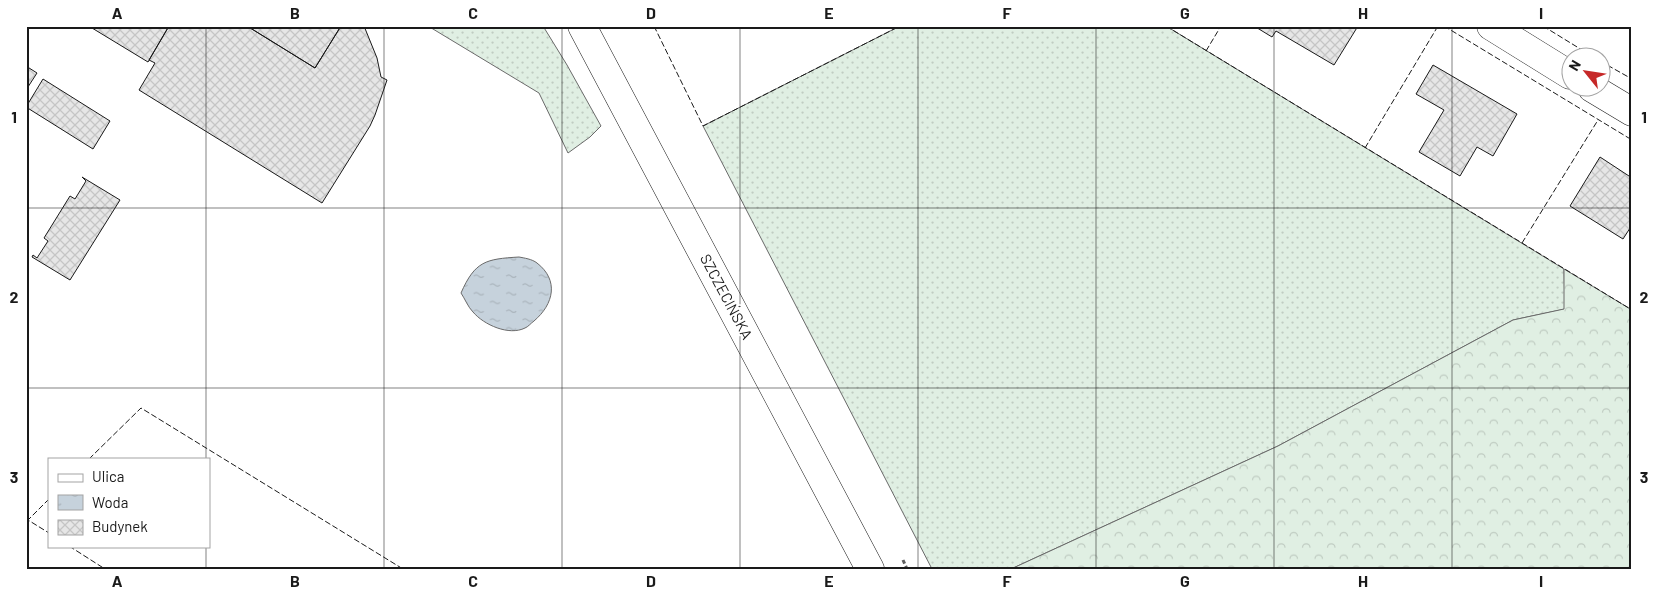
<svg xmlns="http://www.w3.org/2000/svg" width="1658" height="595" font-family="Barlow,sans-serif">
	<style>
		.grass { fill: url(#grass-dots); stroke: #6a6a6a }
		.forest { fill: url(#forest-crowns); stroke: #6a6a6a }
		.water { fill: url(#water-ripples); stroke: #6a6a6a }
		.building { fill: url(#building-cross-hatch); stroke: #1a1a1a }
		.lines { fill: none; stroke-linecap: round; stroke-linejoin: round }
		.minor-casing { stroke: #1a1a1a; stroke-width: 29 }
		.primary-casing { stroke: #1a1a1a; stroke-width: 29 }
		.path { stroke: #5f5f5f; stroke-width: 3; stroke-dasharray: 4 2.5; stroke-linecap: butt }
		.minor { stroke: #fff; stroke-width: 28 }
		.primary { stroke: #fff; stroke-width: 28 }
		.fence { stroke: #1a1a1a; stroke-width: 1; stroke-dasharray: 6 2.5; stroke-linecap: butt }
		.grid { fill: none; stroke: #1a1a1a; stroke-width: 1; stroke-opacity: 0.55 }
		.labels { text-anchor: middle; stroke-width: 4; stroke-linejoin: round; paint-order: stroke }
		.street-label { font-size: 15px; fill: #1a1a1a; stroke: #fff }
		.neatline { fill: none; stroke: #1a1a1a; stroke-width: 2 }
		.grid-label { font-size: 16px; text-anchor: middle; font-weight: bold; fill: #1a1a1a }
	</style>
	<defs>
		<pattern id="grass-dots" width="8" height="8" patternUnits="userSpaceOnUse" patternTransform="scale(1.25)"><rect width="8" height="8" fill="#e0efe3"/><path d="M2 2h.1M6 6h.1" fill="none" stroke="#c0ccc2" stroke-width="1.8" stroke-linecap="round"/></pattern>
		<pattern id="forest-crowns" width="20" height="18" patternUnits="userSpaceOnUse" patternTransform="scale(1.25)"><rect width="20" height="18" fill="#e0efe3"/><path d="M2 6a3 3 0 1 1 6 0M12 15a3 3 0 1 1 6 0" fill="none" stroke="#c0ccc2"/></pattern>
		<pattern id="water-ripples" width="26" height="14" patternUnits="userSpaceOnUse" patternTransform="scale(1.25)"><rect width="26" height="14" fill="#c6d2dc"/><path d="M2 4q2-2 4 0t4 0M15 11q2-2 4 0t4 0" fill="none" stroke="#aab4bc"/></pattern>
		<pattern id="building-cross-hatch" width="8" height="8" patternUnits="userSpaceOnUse" patternTransform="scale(1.25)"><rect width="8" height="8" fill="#e6e6e6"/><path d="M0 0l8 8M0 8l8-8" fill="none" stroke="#c5c5c5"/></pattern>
	</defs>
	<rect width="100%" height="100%" fill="#fff"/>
	<path class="grass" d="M428,26H543L567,65L601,126L590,137L568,153L539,93Z
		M900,26H1166L1564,269L1565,309L1513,320L1278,446L1011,569H932L703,126Z"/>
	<path class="forest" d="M1564,269L1632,310V569H1011L1278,446L1513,320L1564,309Z"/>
	<path class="water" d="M519,257C524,258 532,259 537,263C559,280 554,304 534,321C531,323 528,327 525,328C509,336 484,325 473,312C468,307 465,299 461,293C475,261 486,259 519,257Z"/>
	<path class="building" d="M93,26H169L148,62L92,28Z
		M169,26H247L315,68L341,26H364L377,58L381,77L387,80L375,115L370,126L322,203L139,90L155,63L149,60Z
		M247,26H341L315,68Z
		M1254,26H1358L1334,65L1276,31L1272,37Z
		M1433,65L1517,114L1493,156L1477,147L1460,176L1419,152L1444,110L1416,94Z
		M26,66L37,73L26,90Z
		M43,79L110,121L93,149L26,107Z
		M1600,157L1632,178V225L1623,239L1570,206Z
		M82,177L120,200L70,280L32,257L33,255L37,258L48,241L44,238L70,196L75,199L86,181Z"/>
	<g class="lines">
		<g class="minor-casing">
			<path id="minor" d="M1491,26L1570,75
				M1592,88L1632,112"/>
		</g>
		<g class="primary-casing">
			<path id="primary" d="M582,26L870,569"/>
		</g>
		<path class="path" d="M903,560L907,569"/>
		<use href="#minor" class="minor"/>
		<use href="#primary" class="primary"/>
		<path class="fence" d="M654,26L703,126L900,26
			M1166,26L1632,310
			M1444,26L1632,140
			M1543,26L1595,58
			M1206,51L1221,26
			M1600,61L1632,79
			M1365,148L1438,26
			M1522,243L1598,120
			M89,459L141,408L403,569
			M49,499L28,520L49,533
			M69,546L105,569"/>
	</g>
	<path class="grid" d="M206,26V459M384,26V569M562,26V569M740,26V569M918,26V569M1096,26V569M1274,26V569M1452,26V569M26,208H1632M26,388H1632M206,546V569"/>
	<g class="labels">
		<g class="street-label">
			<text transform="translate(726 297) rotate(62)" y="5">SZCZECIŃSKA</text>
		</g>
	</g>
	<rect width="1658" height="595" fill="none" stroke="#ffffff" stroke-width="55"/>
	<rect x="48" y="458" width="162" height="90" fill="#ffffff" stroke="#a3a3a3"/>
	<rect x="58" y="474" width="25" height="8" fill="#ffffff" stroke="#a3a3a3"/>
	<text x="92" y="482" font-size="15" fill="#1a1a1a">Ulica</text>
	<rect x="58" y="495" width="25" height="15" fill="url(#water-ripples)" stroke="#a3a3a3"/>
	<text x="92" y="508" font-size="15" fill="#1a1a1a">Woda</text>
	<rect x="58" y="520" width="25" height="15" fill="url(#building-cross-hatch)" stroke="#a3a3a3"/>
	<text x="92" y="532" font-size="15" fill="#1a1a1a">Budynek</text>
	<g transform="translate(1586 72) rotate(300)"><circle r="24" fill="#ffffff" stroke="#a3a3a3"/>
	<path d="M0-4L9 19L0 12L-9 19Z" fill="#c62828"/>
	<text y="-8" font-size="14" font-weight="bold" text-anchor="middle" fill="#1a1a1a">N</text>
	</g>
	<rect x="28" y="28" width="1602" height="540" class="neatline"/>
	<g class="grid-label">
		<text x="117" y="19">A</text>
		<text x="295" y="19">B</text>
		<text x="473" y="19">C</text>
		<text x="651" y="19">D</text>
		<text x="829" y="19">E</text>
		<text x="1007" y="19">F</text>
		<text x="1185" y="19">G</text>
		<text x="1363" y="19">H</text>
		<text x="1541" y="19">I</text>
		<text x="14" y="123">1</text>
		<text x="1644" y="123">1</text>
		<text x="14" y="303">2</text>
		<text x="1644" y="303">2</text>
		<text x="14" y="483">3</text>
		<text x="1644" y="483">3</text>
		<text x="117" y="587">A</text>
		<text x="295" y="587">B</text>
		<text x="473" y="587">C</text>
		<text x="651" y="587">D</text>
		<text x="829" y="587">E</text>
		<text x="1007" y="587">F</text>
		<text x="1185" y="587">G</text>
		<text x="1363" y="587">H</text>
		<text x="1541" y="587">I</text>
	</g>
</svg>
